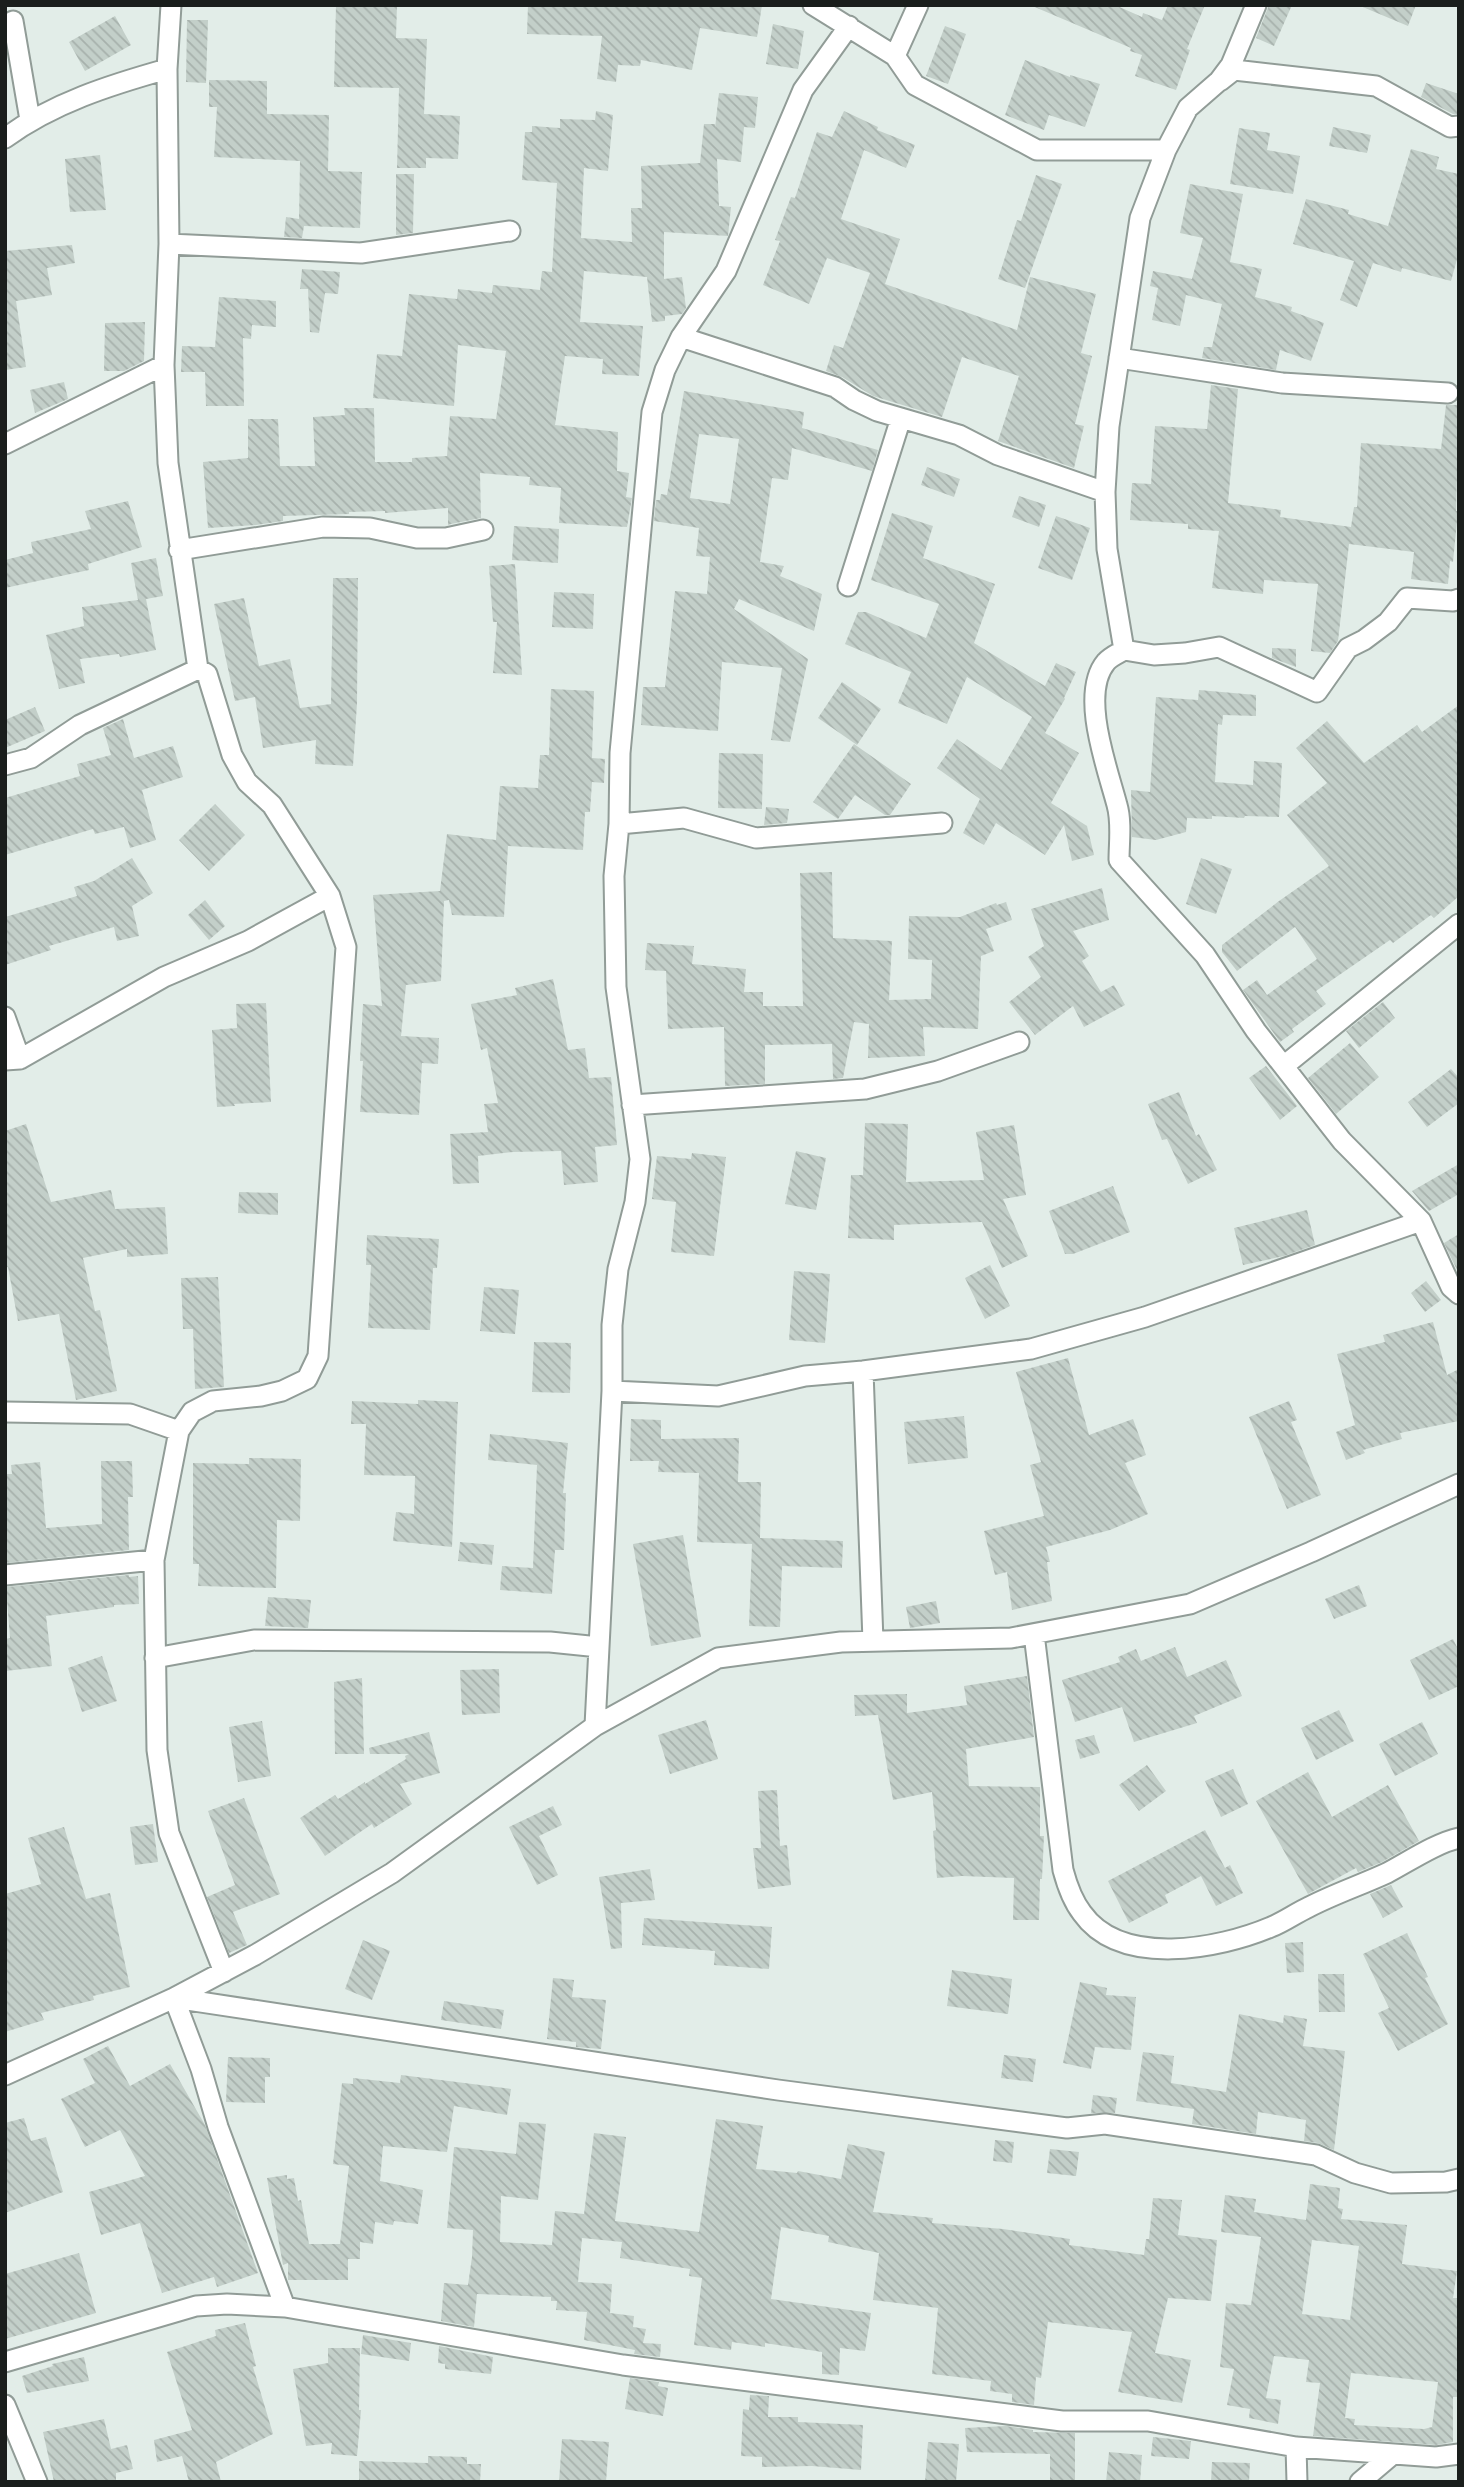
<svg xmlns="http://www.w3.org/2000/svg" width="1464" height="2487" font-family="'Roboto Condensed',sans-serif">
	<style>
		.building { fill: url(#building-back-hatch); fill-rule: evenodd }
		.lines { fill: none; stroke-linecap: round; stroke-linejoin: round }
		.street-casing { stroke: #919c97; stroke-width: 23 }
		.street { stroke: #fff; stroke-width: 19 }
	</style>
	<defs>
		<pattern id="building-back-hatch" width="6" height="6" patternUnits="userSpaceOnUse" patternTransform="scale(1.75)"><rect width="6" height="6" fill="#c3cfc9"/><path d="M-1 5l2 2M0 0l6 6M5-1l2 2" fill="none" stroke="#a7b1ac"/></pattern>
	</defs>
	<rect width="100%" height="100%" fill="#e2ede8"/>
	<path class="building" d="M336,5H397L396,38L427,39L424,114L460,116L458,159L426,158V168H397L399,88L334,87Z
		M528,5H762L757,37L700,28L692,70L641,60L640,66L618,65L616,82L597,79L602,36L527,34Z
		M1030,5H1115L1142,17L1143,13L1162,20L1168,5H1205L1187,49L1190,50L1176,90L1135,76L1142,55L1130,51L1131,48Z
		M1269,5H1292L1274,46L1256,38Z
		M1358,5H1416L1408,26Z
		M115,16L131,45L85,71L69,42Z
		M187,20H208L206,83L186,82Z
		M773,24L804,31L798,69L766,64Z
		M945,26L966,34L948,84L926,76Z
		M1025,60L1070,77V75L1100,84L1085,127L1049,115L1044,130L1005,115Z
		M209,80L267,81V114L329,115L328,171L362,172L360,228L304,226L302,238L284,237L286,217L299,219L300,161L214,157L217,107H209Z
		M1426,83L1459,94V114H1453L1421,97Z
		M719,93L758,97L755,128L744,127L741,162L717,159L719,206L731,207L728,236L664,232V279L682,277L686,308L682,314L665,316V321L652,322L647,277L584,271L580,322L643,326L639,376L602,374L603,359L565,356L555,425L618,432L617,471L629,473L626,497L632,498L627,527L559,523L561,488L529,485L530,477L480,473L481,518L451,524L448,525V508L385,513V511L349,512V514L283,516V521L256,525L208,528L203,462L248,458V419H278L280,466H315L313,417L345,415L344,408H374L375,462H412V458L447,456L450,416L496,419L506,351L458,345L454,406L373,398L377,354L402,356L409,294L457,299L458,289L492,293L493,285L540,290L542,271L552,272L557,183L522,180L525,132H532V126L560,128V119L595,120L596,111L613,115L608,171L584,168L581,238L632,242L631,208H642L641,166L700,163L704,124H715V128Z
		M844,111L878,127L877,130L915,145L906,168L864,150L841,219L900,239L885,284L1017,330L1030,277L1096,294L1081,353L1092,356L1075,424L1084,426L1074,468L998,441L1019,376L962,357L942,417L873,396L842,377L826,371L834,345L843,348L870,273L827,258L809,304L763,285L780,241L775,240L791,197L795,198L817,132L832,137Z
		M1333,127L1371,135L1367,153L1329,146Z
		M1239,128L1270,133L1267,150L1300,156L1293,194L1230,184Z
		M1411,149L1439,157L1436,169L1459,174V252L1451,281L1402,268L1401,272L1373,263L1357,307L1340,300L1354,261L1293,244L1306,199L1349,210L1348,214L1388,226Z
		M100,155L106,210L70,212L65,159Z
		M396,174H414L413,233L396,235Z
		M1036,175L1062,184L1025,288L998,279L1017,220L1021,221Z
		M1190,184L1243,194L1230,262L1262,269L1255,297L1292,307L1291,311L1324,323L1311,361L1280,350L1276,370L1202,358L1204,347H1212L1222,304L1186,295L1180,326L1152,320L1158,288L1150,286L1153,271L1192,279L1203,238L1180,233Z
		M72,245L75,263L47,268L52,295L16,301L26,367L5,370V251Z
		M302,269L340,272L338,294L325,293L319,333L310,332L308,289H300Z
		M219,297L276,301V327L252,325L251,339L243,338L244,406H206L205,372H181L182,346L215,347Z
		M145,322L144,361L124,371H104L105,323Z
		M64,382L68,399L35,413L30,390Z
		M1211,385L1238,389L1228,503L1281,510L1280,517L1351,527L1354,507H1357L1361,443L1441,449L1446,405H1459L1456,511H1458L1453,562L1450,561L1448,584L1411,579L1414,552L1349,544L1338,641L1330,653L1311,651L1318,584L1264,580L1263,594L1212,588L1219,531L1188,529V524L1130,520L1132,483L1151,484L1155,426L1207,429Z
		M684,391L804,412L802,428L878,450L872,471L792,448L788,480L772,478L760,562L784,566L780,576L822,594L814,631L739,599L734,609L808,659L790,742L771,740L782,668L722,662L718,731L641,725L643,687H665L675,591L707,594L710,557L696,556L699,528L654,521L656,500H660L661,494L667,495ZM699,434L739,439L730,504L690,498Z
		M927,467L960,479L954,497L921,485Z
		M1019,496L1046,505L1039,527L1012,517Z
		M128,501L142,547L88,564L89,570L5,588V560L33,553L31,542L91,529L85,511Z
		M892,513L933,526L923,558L995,584L974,643L1045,686L1056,663L1076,672L1064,698L1065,699L1045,733L1079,753L1051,803L1087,826L1094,855L1072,861L1064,825L1045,855L996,823L984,845L963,833L980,799L937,768L957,739L1001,770L1032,717L967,677L947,724L898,703L911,672L845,644L858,612H866L926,638L939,604L871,580Z
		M1056,516L1090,528L1072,580L1038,568Z
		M514,526L559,529L558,563L512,560Z
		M156,558L163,596L146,599L156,650L120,657L119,654L80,659L85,683L59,689L46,635L84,626L82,607L138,600L131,563Z
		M515,564L522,675L493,673L497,622H493L489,566Z
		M333,578H358L357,703L353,766L315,764L316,740L263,748L255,697L235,701L214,604L244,598L259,666L290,659L300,708L331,704Z
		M554,592L594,594L593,629L552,627Z
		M1272,648L1296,649V667L1272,658Z
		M842,682L881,709L857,745L818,718Z
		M551,689L594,691L592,758L605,759L604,783L592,782L590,812H585L583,850L508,846L504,917L452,915L449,900L444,901L441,981L406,985L401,1036L439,1038L438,1064L422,1063L419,1115L360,1112L363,1061H360L363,1004L382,1006L373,895L440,891L447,834L496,840L500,786L538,788L540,755H549Z
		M1199,690L1256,695V716L1223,715L1222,725L1218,724L1215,782L1253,785L1254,761L1282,763L1279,817L1245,816L1244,818L1212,816V819L1187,818L1186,832L1156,840L1132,837L1131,790L1150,792L1156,697L1198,700Z
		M1459,705V896L1434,918L1431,915L1393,943L1390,940L1316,991L1326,1004L1292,1029L1294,1032L1280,1042L1243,990L1257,980L1267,995L1317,959L1295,927L1237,971L1222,952V945L1279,901L1329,866L1287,815L1327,783L1296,748L1327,721L1364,763L1417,725L1422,732Z
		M35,707L45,731L5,748V720Z
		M123,719L134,758L173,746L183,777L142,790L156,840L130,848L124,827L95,834L93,829L5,855V798L80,776L77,764L111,755L103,728Z
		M854,744L911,784L890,815H885L855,795L838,819L813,802Z
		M719,753L763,754L762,809L718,808Z
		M215,804L245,835L209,871L179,840Z
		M766,807L789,809L787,823L764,825Z
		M132,858L153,893L132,906L139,936L117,941L114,927L49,946L51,950L5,965V917L77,896L74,887L94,881Z
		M1201,858L1232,869L1216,914L1186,904Z
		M832,872L833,938L892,941L889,1000L931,999L932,960L908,959L909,916L960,917L996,903L997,905L1006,902L1012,920L986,929L994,951L981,956L978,1029L923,1027L925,1056L868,1058L869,1024L854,1022L843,1078L833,1079L832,1044L765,1045V1084L725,1086L724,1027L668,1029L666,971L645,970L647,943L694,946L692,964L746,969L744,992H763V1006H803L800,873Z
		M1102,888L1109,920L1073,931L1089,956L1082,961L1101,992L1114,985L1125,1005L1084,1027L1073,1006L1035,1035L1009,1002L1041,977L1028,957L1044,946L1031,909Z
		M205,900L225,926L209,940L188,915Z
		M553,979L568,1050L585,1048L589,1078L611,1077L617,1145L595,1147L598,1182L564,1185L561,1151L513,1152L478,1156L479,1183L453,1184L450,1134L488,1132L484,1104L498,1103L487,1048L481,1050L471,1004L517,995L515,988Z
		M1383,1002L1395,1018L1359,1048L1346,1031Z
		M266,1003L271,1102L234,1104L235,1106L217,1107L212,1030L237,1028L236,1004Z
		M1350,1043L1379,1077L1336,1114L1308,1078Z
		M1266,1066L1297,1106L1280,1120L1249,1078Z
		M1451,1069L1459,1078V1103L1427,1127L1408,1102Z
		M1179,1092L1196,1136L1199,1134L1217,1170L1188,1184L1167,1139L1162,1140L1148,1104Z
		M865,1123L908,1124L906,1182L984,1180L976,1132L1014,1125L1026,1195L1003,1199L1028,1256L1002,1268L982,1222L894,1225V1240L848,1238L851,1175H863Z
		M26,1124L51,1202L111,1190L115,1209L165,1207L168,1254L127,1257V1249L83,1258L95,1311L100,1310L117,1391L76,1400L59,1314L18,1321L8,1267L5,1268V1131Z
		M796,1151L826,1158L816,1210L785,1204Z
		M692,1153L726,1157L714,1256L671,1252L676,1202L652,1199L657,1156L691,1159Z
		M1459,1164V1194L1429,1211L1412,1191Z
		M1113,1186L1130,1232L1073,1254H1065L1049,1211Z
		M239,1192L278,1193V1215L238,1213Z
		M1307,1210L1315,1245L1284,1256L1243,1265L1234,1228Z
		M1459,1234V1274L1444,1243Z
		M367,1235L439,1239L437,1268H433L430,1330L368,1328L371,1265H366Z
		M990,1265L1010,1306L985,1319L965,1278Z
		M794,1271L830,1274L825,1343L789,1340Z
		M218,1277L224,1387L195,1389L193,1329H183L181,1278Z
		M1426,1281L1441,1300L1425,1312L1411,1293Z
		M484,1287L519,1290L515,1334L480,1331Z
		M1433,1322L1447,1375L1459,1369V1421L1400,1433L1402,1439L1363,1450L1365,1453L1346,1460L1336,1432L1355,1425L1337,1354L1385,1342L1383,1335Z
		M534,1342L571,1343L570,1393L532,1392Z
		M1068,1358L1089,1435L1133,1419L1146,1455L1125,1463L1148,1514L1110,1530L1046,1547L1050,1562H1047L1052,1601L1012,1610L1007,1572L995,1575L984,1531L1044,1516L1030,1465L1041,1462L1016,1372Z
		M418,1400L458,1402L452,1547L393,1541L396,1512L414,1514L415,1476L364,1475L366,1424H351L352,1401L418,1404Z
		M1289,1401L1297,1420L1291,1422L1321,1495L1287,1509L1249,1417Z
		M964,1416L968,1458L908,1464L904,1422Z
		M631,1419L661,1420V1439L739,1438L738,1482H761L760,1538L843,1541L842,1568L782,1566L780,1627L749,1626L752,1544L697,1542L699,1473L658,1472L659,1461H630Z
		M490,1434L568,1443L563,1493H566L564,1550H555L552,1594L500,1590L502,1566L533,1568L537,1465L488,1460Z
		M249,1458L301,1459L300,1521L277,1520L276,1588L198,1586L199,1564H193V1463L249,1464Z
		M101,1461H132L133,1497H128L129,1550L5,1563V1474H12L11,1465L40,1462L46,1528L102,1524Z
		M683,1535L701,1637L651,1646L633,1544Z
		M460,1542L494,1545L492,1565L458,1561Z
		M129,1575V1577L138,1576L139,1604L114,1605V1607L46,1616L52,1666L5,1671V1639L10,1638L6,1587Z
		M1359,1585L1367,1606L1334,1619L1325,1599Z
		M268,1597L311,1600L308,1628L265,1626Z
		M936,1601L940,1623L910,1628L906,1607Z
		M1453,1639L1459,1651V1686L1429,1700L1410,1660Z
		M1175,1647L1187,1677L1226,1660L1242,1696L1194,1716L1197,1723L1134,1742L1122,1707L1075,1722L1062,1680L1120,1662L1118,1657L1136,1649L1141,1661Z
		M102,1656L117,1701L82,1712L68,1668Z
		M499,1669L500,1713L462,1715L460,1670Z
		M1027,1676L1034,1737L966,1749L969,1786L1040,1787V1836H1044L1042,1879H1040L1039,1920H1013L1014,1878L962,1876L937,1878L933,1831L936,1830L932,1792L893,1800L878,1715L855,1716L854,1695L907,1694V1713L967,1705L964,1686Z
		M362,1678L364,1754H335L334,1682Z
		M1339,1710L1354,1741L1316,1760L1301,1728Z
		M706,1720L718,1759L670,1774L658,1735Z
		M262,1721L271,1776L238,1782L229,1727Z
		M1422,1722L1438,1754L1395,1776L1379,1744Z
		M429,1732L440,1773L400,1784L412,1804L374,1828L372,1824L325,1856L300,1818L335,1795L338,1799L365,1782V1784L406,1759L405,1756L409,1754H370L369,1748Z
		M1094,1735L1100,1753L1080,1759L1075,1740Z
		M1147,1765L1166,1791L1139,1811L1119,1785Z
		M1233,1769L1248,1804L1221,1817L1205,1781Z
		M1308,1772L1332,1817L1388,1785L1419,1841L1382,1862L1358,1872L1356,1868L1308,1894L1256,1801Z
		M777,1790L780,1846L787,1845L791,1885L758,1889L753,1848H761L758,1791Z
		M244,1798L280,1894L233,1912L247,1945L229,1953L207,1897L235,1885L208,1811Z
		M553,1806L562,1825L539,1836L558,1875L537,1885L509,1827Z
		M153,1824L158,1862L135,1865L130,1827Z
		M64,1827L86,1899L110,1893L130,1987L93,1996L94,2000L41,2013L44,2020L5,2032V1894L41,1884L28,1838Z
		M1205,1830L1225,1868L1230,1865L1243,1893L1216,1906L1201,1876L1165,1895L1168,1903L1129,1923L1108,1881Z
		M650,1869L655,1900L621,1903L622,1948L611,1949L599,1877Z
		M1391,1885L1403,1907L1383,1918L1370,1894Z
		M644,1918L772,1927L769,1969L714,1965L715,1951L642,1945Z
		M1407,1933L1428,1977L1425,1978L1448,2024L1398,2051L1378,2013L1389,2008L1363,1954Z
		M363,1940L390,1951L372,2000L345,1989Z
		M1303,1942L1304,1972L1287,1973L1285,1943Z
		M952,1970L1012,1979L1008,2014L947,2006Z
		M1318,1974H1344L1345,2012H1319Z
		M553,1978L574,1980L572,1997L606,2000L601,2049L576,2047V2042L547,2039Z
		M1080,1982L1107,1988L1106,1995L1136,1997L1131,2050L1095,2047L1091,2069L1063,2063Z
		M444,2001L504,2010L501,2029L441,2020Z
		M1239,2014L1283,2023L1284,2015L1307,2019L1303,2046L1345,2051L1334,2150L1318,2143L1304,2141L1306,2120L1258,2112L1256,2134L1192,2124L1194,2109L1136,2101L1143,2052L1174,2056L1171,2083L1226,2092Z
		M108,2046L130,2086L170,2064L205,2125L258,2273L217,2287L214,2277L162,2293L140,2223L101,2235L89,2192L145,2176L120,2130L85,2147L61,2099L95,2083L83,2059Z
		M1004,2055L1036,2059L1033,2082L1001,2078Z
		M228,2057L270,2058V2077H265V2103L226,2102Z
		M401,2075L511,2089L507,2115L454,2106L447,2152L383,2146L380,2181L423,2190L418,2224L394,2221L393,2225L375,2222L373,2244L360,2242V2259H348V2280H288V2263L283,2265L267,2178L287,2175V2179L294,2178L298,2201L301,2200L309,2244H340L349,2166L333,2164L342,2083L353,2084V2078L400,2083Z
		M1093,2095L1117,2098L1115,2113H1091Z
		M24,2118L31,2141L46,2137L63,2192L5,2213V2123Z
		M716,2119L763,2126L756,2169L797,2173L798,2171L841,2179L848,2144L885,2152L873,2212L933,2218L932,2223L1003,2229L1070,2239L1069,2245L1144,2255L1146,2239H1149L1153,2198L1182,2200L1178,2235L1217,2240L1211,2301L1168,2298L1155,2353L1191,2360L1182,2403L1118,2392L1132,2332L1048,2322L1041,2378L1036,2377L1034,2405L1012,2402V2394L990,2391L991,2381L932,2374L938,2308L873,2300L879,2253L828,2242L829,2236L781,2227L771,2299L871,2313L865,2351L840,2348L839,2375L822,2374V2352L765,2343V2347L732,2342L731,2350L694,2345L702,2278L689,2276L690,2269L620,2258L622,2242L582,2238L578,2282L612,2284L610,2313L634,2316L633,2327L646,2329L643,2343L661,2344L660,2357L634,2354L635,2350L584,2340L587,2312L556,2310L557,2301H551V2297L477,2294L474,2327L441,2321L444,2283L468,2285L472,2257L473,2230L447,2228L454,2147L516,2154L519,2122L546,2124L538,2200L501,2196L500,2242L552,2245L555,2211L584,2214L594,2133L626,2137L615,2221L699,2232Z
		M995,2140L1014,2142L1012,2163L993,2161Z
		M1050,2149L1079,2152L1076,2176L1047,2173Z
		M1310,2184L1340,2188L1338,2208L1343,2209L1341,2219L1407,2225L1402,2264L1457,2271L1453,2298H1459V2397H1453V2442L1436,2445L1313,2436L1320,2383L1306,2382L1309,2360L1274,2356L1266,2398L1281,2400L1278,2424L1249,2418L1250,2409L1227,2405L1234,2369L1220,2367L1226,2303L1251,2305L1261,2237L1221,2232L1225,2195L1256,2199L1254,2212L1306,2220ZM1312,2240L1359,2246L1350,2320L1302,2314ZM1351,2373L1438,2382L1432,2427L1424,2429L1354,2425L1355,2419L1345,2418Z
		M79,2253L96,2313L5,2339V2274Z
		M245,2323L256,2366L253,2367L273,2434L216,2462L221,2482H189L182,2456L157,2462L154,2440L192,2430L167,2352L216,2336L215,2330Z
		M363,2335L411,2343L409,2361L361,2354Z
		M439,2346L493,2357L491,2374L445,2369V2364L438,2363Z
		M328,2348H360L359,2410H361L357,2456L331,2454L332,2443L306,2446L293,2369L328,2363Z
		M84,2357L89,2381L27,2393L22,2376L53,2366L52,2364Z
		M630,2378L659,2382L658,2386L668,2388L663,2416L625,2409Z
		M750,2395L769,2396L768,2417H798V2422L863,2425L861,2470L812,2466L762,2467V2457L741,2456L743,2409L749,2410Z
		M104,2419L111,2449L127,2445L133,2469L116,2473V2482H54L43,2432Z
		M1006,2426L1033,2430V2432L1075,2433V2482H1050V2454L967,2452L965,2428Z
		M1153,2437L1191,2441L1189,2459L1151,2456Z
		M562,2439L609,2442L606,2482H559Z
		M928,2442L959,2444L956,2482H925Z
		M1109,2452L1142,2455L1140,2482H1106Z
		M428,2456L467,2457V2464H481L480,2482H359V2461L428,2463Z
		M1212,2462L1250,2463L1249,2482H1211Z"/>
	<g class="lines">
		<g class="street-casing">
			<path id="street" d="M171,5L167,69L169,244L164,365L168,463L198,669L207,674L232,755L247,782L272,805L330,896L346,947L318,1356L307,1379L282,1391L261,1396L213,1401L192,1412L179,1431L154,1560L157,1750L169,1833L224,1972
				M813,5L895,56L915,85L1037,150H1166
				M1256,5L1231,65L1219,81L1188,108L1166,150L1140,218L1109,426L1105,492L1107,549L1124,650C1119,653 1110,657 1106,662C1079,694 1108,770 1117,805C1122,822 1119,843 1119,860L1205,955L1256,1031L1342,1141L1421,1221L1451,1287L1459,1294
				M13,21L30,120
				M895,56L918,5
				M1220,81L1234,70L1376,86L1450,127L1459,126
				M5,138C53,103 110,85 167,69
				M169,244L361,253L510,231
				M681,337L835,387L854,400L877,411L959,435L998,455L1105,492
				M1119,358L1282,383L1448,393
				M5,444L164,365
				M179,550L323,527L370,528L417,538H446L483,530
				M848,586L901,418
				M1124,650L1154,655L1185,653L1219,647L1317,692L1348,648L1364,640L1388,622L1407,598L1453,601L1459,599
				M5,765L31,758L80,725L198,669
				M619,824L684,818L756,838L942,823
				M5,1017L20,1059
				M5,1060L20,1059L164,977L248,941L330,896
				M1285,1065L1459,924
				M632,1105L865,1089L938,1071L1019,1042
				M863,1371L873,1641
				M612,1391L718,1396L805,1376L863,1371L1031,1349L1145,1317L1421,1221
				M5,1412L130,1414L179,1431
				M5,1575L154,1560
				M1034,1634L1063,1870C1067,1885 1072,1900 1082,1913C1121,1968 1219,1949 1271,1927C1284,1922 1296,1913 1309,1907C1334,1894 1361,1885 1387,1873C1408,1862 1436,1843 1459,1838
				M155,1658L254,1640L550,1642L599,1647
				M595,1726L612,1391V1325L618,1269L635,1202L640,1159L616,987L614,876L619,824L620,753L652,412L665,370L681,337L726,271L803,90L849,26
				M5,2075L174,1998L255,1955L392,1873L595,1726L718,1658L841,1642L1011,1638L1190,1604L1311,1552L1459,1484
				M285,2307L218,2127L201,2069L174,1998L778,2090L1067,2128L1105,2124L1316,2155L1355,2173L1391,2183L1446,2182L1459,2179
				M5,2362L196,2306L227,2304L285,2307L623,2365L1062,2421H1148L1296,2447L1436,2457L1459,2454
				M5,2405L37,2482
				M1296,2447L1297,2482
				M1360,2482L1393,2454"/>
		</g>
		<use href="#street" class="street"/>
	</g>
	<rect width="1464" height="2487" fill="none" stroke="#1a1e1c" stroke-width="14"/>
</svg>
